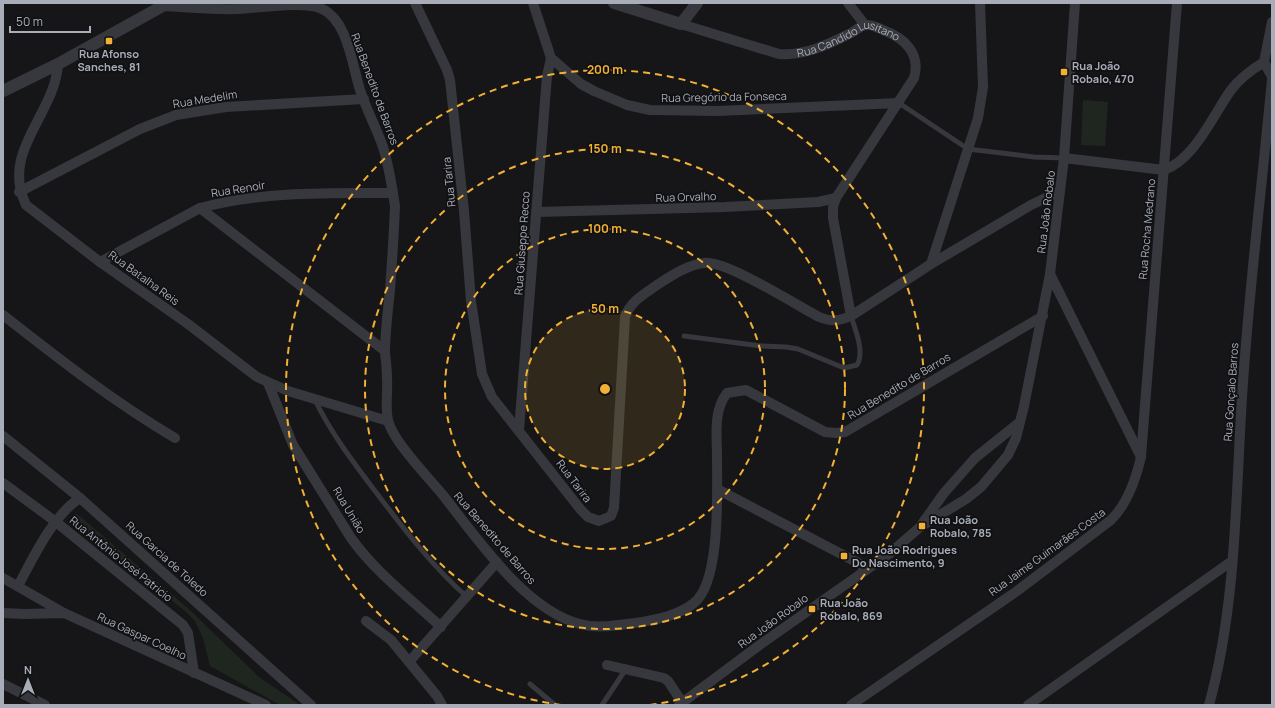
<svg xmlns="http://www.w3.org/2000/svg" width="1275" height="708" font-family="Manrope,sans-serif">
	<style>
		.green { fill: #1e261f }
		.lines { fill: none; stroke-linecap: round; stroke-linejoin: round }
		.service { stroke: #37383d; stroke-width: 5 }
		.minor { stroke: #37383d; stroke-width: 10 }
		.tertiary { stroke: #37383d; stroke-width: 12 }
		.ring { fill: none; stroke: #f2b134; stroke-width: 2; stroke-dasharray: 7 5 }
		.poi-dot { fill: #f2b134; stroke: #111113; stroke-width: 1.5 }
		.labels { text-anchor: middle; stroke-width: 3.5; stroke-linejoin: round; paint-order: stroke }
		.street-label { font-size: 11px; fill: #a8adb8; stroke: #111113 }
		.poi-label { font-size: 11px; font-weight: bold; fill: #a8adb8; stroke: #111113; text-anchor: start }
		.centre { fill: #f2b134; stroke: #111113; stroke-width: 2 }
		.ring-label { font-size: 12px; text-anchor: middle; font-weight: bold; fill: #f2b134; stroke: #111113; stroke-width: 3.5; stroke-linejoin: round; paint-order: stroke }
	</style>
	<rect width="100%" height="100%" fill="#161618"/>
	<path class="green" d="M1083,100L1108,102L1105,146L1081,145Z
		M76,513L191,611L259,677L300,705H280L210,666L203,638L195,621L186,612L70,519Z"/>
	<g class="lines">
		<path class="service" d="M899,103L968,149L1034,157L1064,158
			M684,336L761,346L786,347L798,349L844,368L857,365C865,352 855,329 851,316
			M315,400C331,433 353,462 375,491C403,528 432,566 467,597
			M530,684L555,705
			M602,705L626,669"/>
		<g class="minor">
			<path d="M415,3L447,70L450,80L464,211L471,301L482,374L492,397L581,510L588,517L599,521L611,516L614,508L625,317C630,302 644,294 657,285C671,276 687,265 704,263C726,260 796,305 819,317C831,322 839,321 851,316L931,264L1031,205L1060,191"/>
			<path d="M533,3L551,58L581,84L594,91L627,105L650,110L718,111L899,103"/>
			<path d="M848,3L865,25"/>
			<path d="M163,6C188,7 213,10 238,9C260,8 301,1 320,8C348,19 352,65 360,90C366,109 376,127 383,147C389,166 392,186 395,206C394,234 392,262 390,290C388,310 385,332 385,353C386,361 387,370 387,378C388,391 385,407 388,420C392,440 428,477 442,494C477,538 525,610 580,624C598,629 617,625 635,623C655,620 678,616 694,603C721,582 717,491 717,457C717,435 713,411 727,393L746,390L825,432L836,433L845,432L1043,316"/>
			<path d="M1272,22L1264,62L1272,77"/>
			<path id="s1" d="M681,24L779,54C804,56 827,45 849,34C854,32 860,26 865,25C871,24 878,28 883,30C905,38 921,54 914,78L836,198L833,207V218L851,316"/>
			<path d="M58,64C55,115 0,151 26,205L100,262L188,324L257,377L288,391L388,421"/>
			<path d="M1064,158L1164,170C1195,159 1213,115 1231,90C1240,78 1251,70 1264,62"/>
			<path d="M19,192L140,129L176,115L226,107L364,99"/>
			<path d="M200,208L385,351"/>
			<path d="M537,212L725,207L818,202L836,198"/>
			<path d="M100,262L200,208C263,191 329,193 393,193"/>
			<path d="M931,264L978,118L983,87L980,3"/>
			<path d="M3,315C59,359 114,402 175,438"/>
			<path d="M268,383L293,445L351,538C376,573 411,599 441,627"/>
			<path d="M519,430L547,76L551,58"/>
			<path d="M3,436L80,498L311,705"/>
			<path d="M1141,456L1177,3"/>
			<path d="M3,483L56,522L183,625L188,633L194,673"/>
			<path d="M717,489L868,568"/>
			<path d="M922,524L944,493L975,458L1020,422"/>
			<path d="M3,578L64,613"/>
			<path d="M18,586C33,558 53,515 80,498"/>
			<path d="M3,613L24,614L64,613L266,705"/>
			<path d="M366,621L391,640L437,696L442,705"/>
			<path d="M409,662L497,562"/>
			<path d="M607,665L664,678L668,681L684,705"/>
			<path d="M3,684L45,705"/>
			<path d="M679,705L761,644L889,554L920,527L966,499L981,487L1008,455L1016,438L1024,406L1050,274L1064,158L1075,3"/>
			<path d="M851,705L1017,591L1111,520C1128,503 1136,479 1141,457L1050,274"/>
			<path d="M1028,705L1232,561"/>
			<path d="M1209,705C1239,596 1235,481 1244,369C1251,272 1263,176 1272,79"/>
		</g>
		<path class="tertiary" d="M614,3L681,24L697,3
			M3,91L58,64L168,3"/>
	</g>
	<circle cx="605" cy="389" r="80" fill="#f2b134" fill-opacity=".12"/>
	<g class="ring">
		<circle cx="605" cy="389" r="80"/>
		<circle cx="605" cy="389" r="160"/>
		<circle cx="605" cy="389" r="240"/>
		<path d="M561 705A319 319 0 1 1 649 705"/>
	</g>
	<g class="poi-dot">
		<rect x="105" y="37" width="8" height="8" rx="2"/>
		<rect x="1060" y="68" width="8" height="8" rx="2"/>
		<rect x="918" y="522" width="8" height="8" rx="2"/>
		<rect x="840" y="552" width="8" height="8" rx="2"/>
		<rect x="808" y="605" width="8" height="8" rx="2"/>
	</g>
	<g class="labels">
		<g class="street-label">
			<text dy="4" stroke="none"><textPath href="#s1" startOffset="176">Rua Candido Lusitano</textPath></text>
			<text transform="translate(375 89) rotate(70)" y="4">Rua Benedito de Barros</text>
			<text transform="translate(724 97) rotate(-1)" y="4">Rua Gregório da Fonseca</text>
			<text transform="translate(205 99) rotate(-9)" y="4">Rua Medelim</text>
			<text transform="translate(449 182) rotate(-96)" y="4">Rua Tarira</text>
			<text transform="translate(238 189) rotate(-9)" y="4">Rua Renoir</text>
			<text transform="translate(686 197) rotate(-2)" y="4">Rua Orvalho</text>
			<text transform="translate(1046 212) rotate(-83)" y="4">Rua João Robalo</text>
			<text transform="translate(1147 229) rotate(-85)" y="4">Rua Rocha Medrano</text>
			<text transform="translate(522 243) rotate(-86)" y="4">Rua Giuseppe Recco</text>
			<text transform="translate(144 278) rotate(36)" y="4">Rua Batalha Reis</text>
			<text transform="translate(899 386) rotate(-31)" y="4">Rua Benedito de Barros</text>
			<text transform="translate(1231 392) rotate(-86)" y="4">Rua Gonçalo Barros</text>
			<text transform="translate(574 481) rotate(53)" y="4">Rua Tarira</text>
			<text transform="translate(349 510) rotate(59)" y="4">Rua União</text>
			<text transform="translate(495 538) rotate(49)" y="4">Rua Benedito de Barros</text>
			<text transform="translate(1047 552) rotate(-36)" y="4">Rua Jaime Guimarães Costa</text>
			<text transform="translate(121 559) rotate(39)" y="4">Rua Antônio José Patricio</text>
			<text transform="translate(167 559) rotate(42)" y="4">Rua Garcia de Toledo</text>
			<text transform="translate(773 621) rotate(-36)" y="4">Rua João Robalo</text>
			<text transform="translate(142 636) rotate(25)" y="4">Rua Gaspar Coelho</text>
		</g>
		<g class="poi-label">
			<text x="109" y="58" text-anchor="middle">Rua Afonso<tspan x="109" dy="13">Sanches, 81</tspan></text>
			<text x="1072" y="70">Rua João<tspan x="1072" dy="13">Robalo, 470</tspan></text>
			<text x="930" y="524">Rua João<tspan x="930" dy="13">Robalo, 785</tspan></text>
			<text x="852" y="554">Rua João Rodrigues<tspan x="852" dy="13">Do Nascimento, 9</tspan></text>
			<text x="820" y="607">Rua João<tspan x="820" dy="13">Robalo, 869</tspan></text>
		</g>
	</g>
	<circle cx="605" cy="389" r="6" class="centre"/>
	<g class="ring-label">
		<text x="605" y="74">200 m</text>
		<text x="605" y="153">150 m</text>
		<text x="605" y="233">100 m</text>
		<text x="605" y="313">50 m</text>
	</g>
	<rect width="1275" height="708" fill="none" stroke="#a8adb8" stroke-width="8"/>
	<g transform="translate(28 680)" stroke="#111113" stroke-width="3" paint-order="stroke">
	<path d="M0-3L7 15L0 10L-7 15Z" fill="#a8adb8"/>
	<text y="-6" font-size="11" font-weight="bold" text-anchor="middle" fill="#a8adb8">N</text>
	</g>
	<path d="M10 26v6h80v-6" fill="none" stroke="#a8adb8" stroke-width="2"/>
	<text x="16" y="26" font-size="12" fill="#a8adb8" stroke="#111113" stroke-width="3" paint-order="stroke">50 m</text>
</svg>
